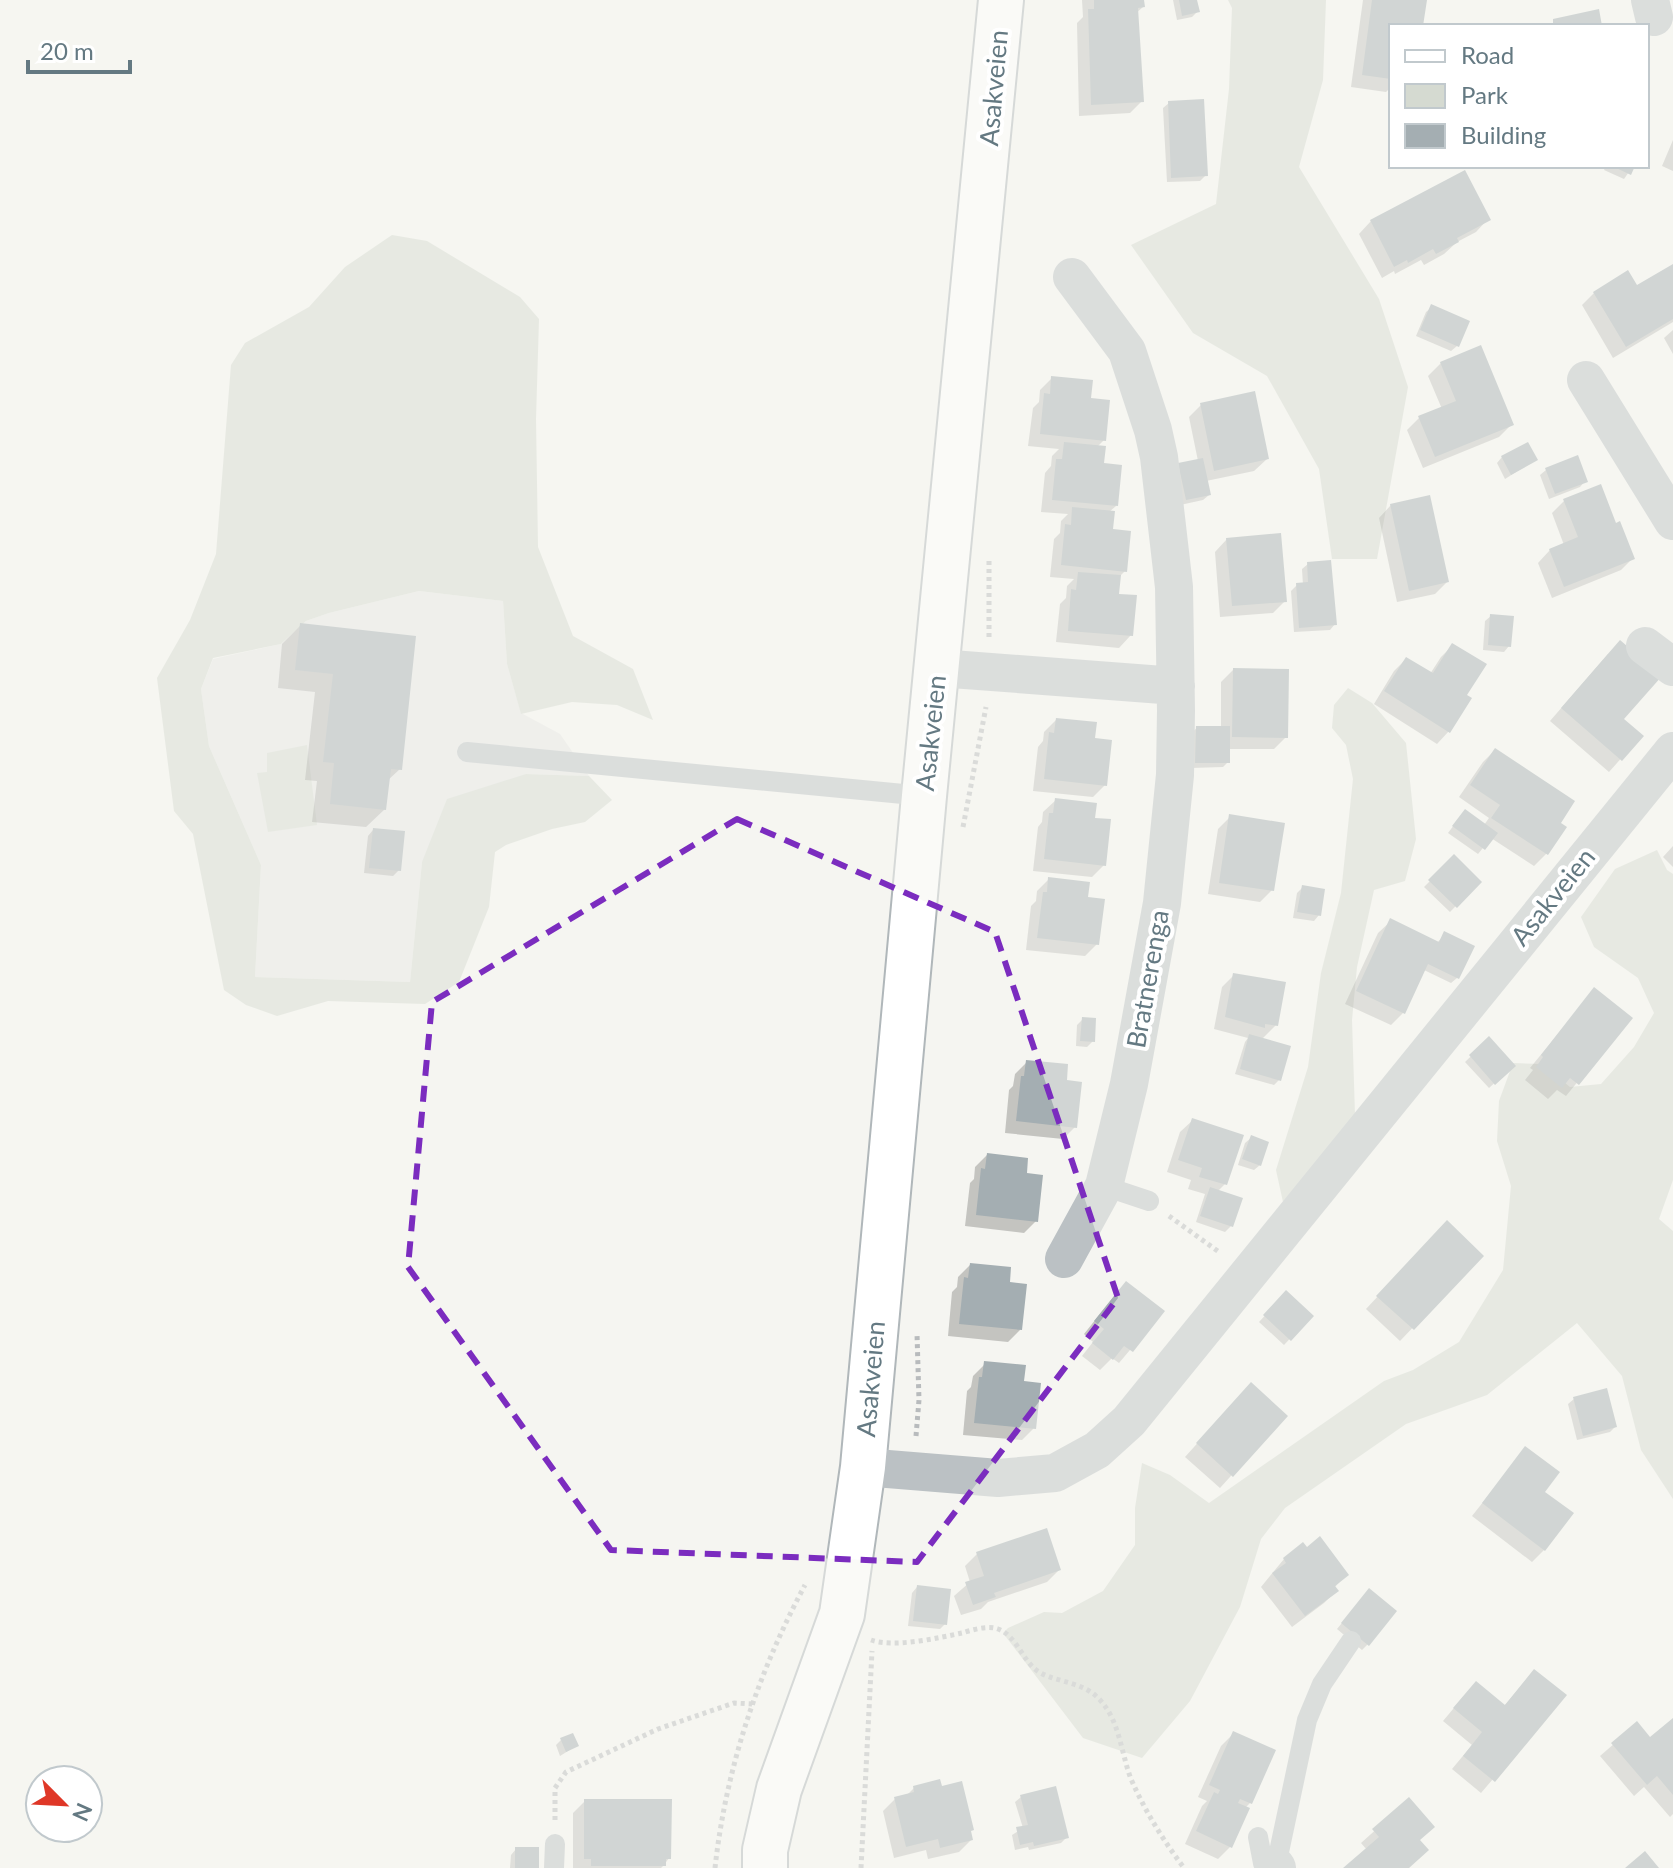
<svg xmlns="http://www.w3.org/2000/svg" width="1673" height="1868" font-family="Lato,sans-serif">
	<style>
		.built { fill: #e6e6e5 }
		.green { fill: #d5dad1 }
		.shadow { fill: #0003 }
		.building { fill: #a4aeb2 }
		.lines { fill: none; stroke-linecap: round; stroke-linejoin: round }
		.secondary-casing { stroke: #b0b7ba; stroke-width: 48 }
		.path { stroke: #b8bbbd; stroke-width: 5; stroke-dasharray: 4 4; stroke-linecap: butt }
		.service { stroke: #bbc1c4; stroke-width: 20 }
		.minor { stroke: #bbc1c4; stroke-width: 38 }
		.secondary { stroke: #fff; stroke-width: 44 }
		.marked { fill: none; stroke: #7b2cbf; stroke-width: 6; stroke-dasharray: 16 10; stroke-linejoin: round }
		.labels { text-anchor: middle; stroke-width: 8; stroke-linejoin: round; paint-order: stroke }
		.street-label { font-size: 26px; fill: #647982; stroke: #fff }
	</style>
	<rect width="100%" height="100%" fill="#f5f5f1"/>
	<path class="built" d="M419,591L503,601L507,664L521,713L560,734L589,776L526,774L422,862L410,982L255,977L261,865L209,746L201,689L213,659L281,644L306,621L329,613Z"/>
	<path class="green" d="M1228,0H1326L1323,80L1299,167L1379,299L1408,387L1377,559H1332L1319,469L1267,376L1193,333L1131,245L1216,204L1229,89L1232,8Z
		M392,235L427,241L520,297L539,319L536,419L538,547L573,636L633,669L653,720L617,705L572,702L521,714L507,664L503,601L419,591L329,613L306,621L281,644L213,658L201,689L209,746L261,865L255,977L410,982L422,862L447,799L526,774L589,776L612,800L585,822L552,829L506,845L495,852L489,907L459,982L425,1004L328,1001L277,1016L246,1005L224,990L193,834L174,811L157,678L190,620L216,554L231,365L245,343L309,307L345,267Z
		M1348,688L1372,703L1406,743L1416,839L1405,881L1374,890L1357,967L1352,1020L1355,1115L1283,1202L1276,1170L1308,1067L1321,973L1341,893L1353,779L1346,745L1332,728L1334,705Z
		M307,745L317,825L268,832L257,773L267,772V753Z
		M1657,850L1667,870L1673,874V1180L1659,1219L1673,1231V1499L1641,1450L1622,1376L1577,1323L1487,1395L1406,1424L1285,1508L1261,1539L1240,1607L1190,1701L1142,1758L1083,1738L1003,1633L1008,1628L1044,1612L1062,1613L1103,1591L1135,1545V1508L1142,1463L1170,1475L1209,1503L1384,1381L1413,1370L1459,1342L1503,1270L1511,1186L1497,1141L1499,1101L1513,1063L1542,1064L1570,1087L1601,1084L1634,1047L1654,1013L1638,978L1594,947L1581,917L1615,869Z"/>
	<path class="shadow" d="M1082,0H1142L1143,7L1136,13L1142,101L1130,113L1079,116L1077,23L1083,17Z
		M1173,0H1195L1198,11L1192,17L1177,20Z
		M1363,0H1425L1421,26H1391V87L1386,92L1351,87Z
		M1169,103L1206,175L1200,181L1167,182L1163,108Z
		M1673,140V171L1662,166Z
		M1606,166H1633L1624,179L1604,170Z
		M1488,219L1476,232L1457,242L1444,254L1424,265L1421,260L1395,274L1394,271L1382,278L1359,234L1371,221Z
		M1673,266V322L1613,358L1582,305L1594,293L1636,288Z
		M1432,307L1457,346L1451,351L1416,336L1426,312Z
		M1673,330V354L1664,338Z
		M1441,363L1511,425L1499,437L1423,468L1407,430L1419,418L1442,409L1428,376Z
		M1052,378L1089,400L1104,440L1097,447L1116,506L1109,512L1111,530L1125,571L1119,577L1117,595L1131,635L1119,648L1056,642L1060,604L1066,598L1067,586L1074,579L1050,577L1054,539L1060,533L1061,521L1068,514L1041,512L1045,473L1051,466L1052,456L1059,449L1028,446L1033,408L1039,402L1040,390Z
		M1201,405L1267,459L1254,471L1206,481L1209,495L1203,500L1180,505L1173,470L1198,461L1189,417Z
		M1502,457L1535,460L1505,479L1497,463Z
		M1546,470L1585,481L1580,487L1549,499L1540,475Z
		M1564,501L1615,525L1633,558L1621,570L1552,598L1538,563L1550,550L1564,545L1552,513Z
		M1391,505L1447,582L1435,594L1397,602L1379,518Z
		M1227,539L1285,601L1273,613L1220,617L1215,552Z
		M1308,564L1335,624L1330,630L1294,632L1291,591L1297,585H1303L1302,569Z
		M1491,616L1509,646L1504,652L1483,650L1485,621Z
		M301,625L400,769L387,781L385,809L366,827L312,822L317,781L305,780L315,692L278,688L282,644Z
		M1453,645L1449,731L1437,744L1374,704L1394,671L1406,659L1430,674L1441,657Z
		M1608,654L1621,719L1641,736L1609,772L1550,721Z
		M1233,670L1286,737L1274,749H1228V762L1223,767L1191,768V733L1197,728H1221V682Z
		M1056,720L1093,740L1105,785L1093,797L1033,791L1038,747L1043,741L1044,732Z
		M1495,750L1564,828L1546,854L1534,866L1491,838L1478,854L1448,833L1460,817L1484,825L1489,818L1459,797L1483,762Z
		M1056,800L1104,865L1092,877L1033,871L1038,827L1042,822L1043,812Z
		M1230,817L1272,890L1260,902L1208,894L1218,829Z
		M373,830L399,870L393,876L364,873L368,836Z
		M1673,846V867L1663,857Z
		M1454,857L1479,882L1450,912L1424,887Z
		M1049,879L1086,899L1097,944L1085,956L1026,950L1031,906L1036,901L1037,891Z
		M1303,887L1319,915L1314,921L1293,918L1297,893Z
		M1391,921L1437,943L1445,934L1457,978L1451,983L1424,970L1403,1013L1391,1025L1345,1004L1378,933Z
		M1234,975L1276,1025L1262,1039L1279,1080L1274,1085L1235,1074L1245,1042L1248,1038L1214,1029L1222,987Z
		M1594,990L1630,1018L1566,1096L1557,1090L1548,1099L1525,1080L1533,1070L1530,1068Z
		M1083,1019L1093,1041L1087,1047L1076,1046L1077,1025Z
		M1489,1039L1513,1066L1489,1088L1465,1062Z
		M1027,1062L1065,1082L1075,1127L1063,1139L1005,1133L1009,1090L1013,1086L1015,1074Z
		M1193,1120L1225,1184L1217,1192L1231,1226L1225,1232L1196,1222L1205,1194L1188,1189L1191,1180L1167,1172L1180,1132Z
		M1251,1138L1260,1165L1254,1170L1238,1165L1245,1143Z
		M987,1155L1036,1221L1024,1233L965,1226L970,1183L974,1179L975,1167Z
		M1435,1235L1481,1256L1400,1341L1366,1309Z
		M970,1265L1008,1284L1020,1330L1008,1342L948,1336L952,1292L957,1287L958,1277Z
		M1286,1293L1311,1316L1284,1345L1259,1322Z
		M1115,1295L1162,1312L1119,1363L1112,1358L1100,1370L1082,1356L1093,1342L1084,1334Z
		M985,1364L1022,1383L1034,1428L1022,1440L963,1435L967,1391L971,1387L973,1376Z
		M1239,1397L1285,1416L1220,1488L1185,1457Z
		M1574,1399L1615,1427L1610,1432L1577,1440L1568,1404Z
		M1526,1448L1542,1492L1544,1550L1532,1562L1472,1516Z
		M977,1554L1059,1570L1047,1582L988,1602L981,1609L961,1615L954,1596L970,1582L965,1566Z
		M1284,1559L1347,1574L1334,1588L1336,1591L1324,1603L1292,1627L1261,1587Z
		M917,1587L945,1624L940,1629L908,1626L912,1593Z
		M1364,1596L1368,1644L1362,1650L1337,1629Z
		M1534,1671L1564,1696L1481,1793L1452,1769L1472,1745L1443,1721L1464,1696L1504,1706Z
		M1673,1720V1814L1670,1817L1644,1787L1634,1796L1600,1756L1637,1724L1650,1740Z
		M1233,1734L1250,1803L1245,1808L1231,1846L1218,1859L1185,1844L1202,1806L1207,1801L1198,1797L1221,1746Z
		M561,1740L576,1746L560,1756L556,1745Z
		M914,1788L969,1832L971,1840L959,1852L928,1859L926,1850L894,1858L883,1811L895,1799L906,1796Z
		M1021,1797L1067,1837L1061,1843L1029,1850L1028,1847L1015,1850L1012,1835L1023,1828L1015,1802Z
		M1409,1800L1418,1841L1407,1868H1346L1367,1850L1361,1843Z
		M585,1801L669,1858L664,1865L661,1868H573V1813Z
		M516,1849L537,1868H510L511,1855Z"/>
	<path class="building" d="M1094,0H1144L1145,7L1138,8L1144,102L1091,105L1088,9H1094Z
		M1179,0H1197L1200,12L1182,16Z
		M1372,0H1427L1423,26H1391V79L1362,75Z
		M1599,9L1602,26H1553V19Z
		M1204,99L1208,176L1171,178L1168,101Z
		M1612,166H1635L1631,175Z
		M1465,170L1491,220L1457,238L1459,242L1436,254L1433,249L1408,263L1407,260L1394,267L1370,220Z
		M1673,264V319L1626,347L1593,292L1628,270L1637,285Z
		M1431,304L1470,321L1459,347L1420,330Z
		M1481,345L1514,425L1435,457L1418,416L1456,401L1440,362Z
		M1051,376L1093,380L1091,398L1110,400L1106,441L1040,434L1044,393L1050,394Z
		M1255,391L1269,459L1214,471L1200,403Z
		M1064,442L1106,446L1104,463L1122,465L1118,506L1052,500L1056,459H1062Z
		M1528,442L1538,460L1511,475L1501,456Z
		M1578,455L1588,482L1555,494L1545,468Z
		M1203,458L1211,495L1186,500L1178,463Z
		M1601,484L1616,523L1620,521L1635,559L1564,587L1549,549L1578,537L1563,499Z
		M1430,495L1449,582L1409,591L1390,504Z
		M1072,507L1115,511L1113,529L1131,531L1127,572L1061,565L1065,524L1071,525Z
		M1281,533L1287,602L1232,606L1226,538Z
		M1331,560L1337,625L1299,628L1296,583L1308,582L1307,562Z
		M1078,572L1121,575L1119,594L1137,595L1133,636L1068,631L1071,589L1076,590Z
		M1490,614L1514,616L1511,647L1488,645Z
		M300,623L416,636L402,770L391,769L386,810L330,804L334,763L323,762L333,674L295,670Z
		M1620,640L1662,676L1624,719L1644,736L1622,761L1561,708Z
		M1452,643L1487,664L1467,695L1472,698L1450,733L1384,691L1406,657L1433,673Z
		M1233,668L1289,669L1288,738L1232,737Z
		M1056,718L1097,722L1095,738L1112,740L1107,786L1044,779L1049,732L1054,733Z
		M1196,726H1230V763H1195Z
		M1495,748L1575,801L1561,823L1567,827L1548,855L1491,818L1500,805L1470,785Z
		M1055,798L1097,803L1095,818L1111,819L1106,866L1044,859L1049,813H1053Z
		M1465,809L1498,833L1485,850L1452,826Z
		M1229,814L1285,823L1274,891L1219,883Z
		M373,828L405,831L401,871L369,868Z
		M1454,854L1482,882L1457,908L1428,880Z
		M1048,877L1090,882L1088,897L1105,899L1099,945L1037,938L1043,892H1047Z
		M1302,885L1325,889L1321,916L1297,912Z
		M1390,918L1439,942L1444,931L1475,946L1459,979L1428,964L1405,1014L1356,991Z
		M1233,973L1286,982L1278,1026L1265,1024V1028L1225,1017Z
		M1594,987L1633,1018L1579,1085L1570,1078L1562,1088L1536,1067L1543,1057L1541,1055Z
		M1082,1017L1096,1018L1095,1042L1080,1041Z
		M1249,1034L1291,1046L1281,1081L1240,1069Z
		M1489,1036L1516,1066L1495,1085L1469,1055Z
		M1026,1060L1068,1064L1067,1080L1082,1082L1077,1128L1016,1121L1021,1076H1024Z
		M1192,1118L1244,1135L1227,1185L1199,1177L1202,1168L1178,1160Z
		M1251,1135L1269,1142L1261,1166L1242,1159Z
		M987,1153L1028,1158L1027,1173L1043,1175L1038,1222L976,1215L981,1168L985,1169Z
		M1210,1187L1243,1198L1233,1227L1200,1216Z
		M1447,1220L1484,1256L1414,1330L1376,1296Z
		M970,1263L1011,1267L1010,1282L1027,1284L1022,1330L959,1324L964,1277L968,1278Z
		M1126,1281L1165,1311L1133,1352L1124,1346L1113,1360L1092,1343L1104,1329L1094,1321Z
		M1286,1290L1314,1316L1291,1341L1263,1315Z
		M984,1361L1026,1365L1024,1381L1041,1383L1036,1429L974,1423L979,1377H982Z
		M1251,1382L1288,1416L1233,1477L1196,1443Z
		M1607,1388L1617,1427L1583,1436L1573,1397Z
		M1525,1446L1560,1472L1545,1492L1574,1513L1545,1551L1482,1503Z
		M1047,1528L1061,1570L994,1593L996,1597L973,1605L965,1582L984,1576L976,1552Z
		M1320,1536L1349,1575L1335,1586L1339,1591L1305,1616L1272,1573L1286,1563L1283,1558L1303,1542L1307,1547Z
		M917,1585L951,1589L947,1625L913,1621Z
		M1369,1588L1397,1611L1369,1646L1341,1623Z
		M1534,1669L1567,1695L1495,1782L1463,1756L1482,1732L1453,1708L1476,1681L1505,1705Z
		M1673,1718V1795L1657,1776L1647,1785L1611,1743L1637,1721L1650,1737Z
		M1233,1731L1276,1750L1252,1804L1240,1799L1238,1803L1250,1808L1232,1848L1196,1831L1214,1792L1218,1794L1220,1790L1209,1785Z
		M573,1733L579,1746L566,1752L560,1738Z
		M940,1779L942,1786L962,1781L974,1830L971,1831L973,1840L940,1848L938,1839L906,1847L894,1797L914,1792L913,1786Z
		M1056,1786L1069,1838L1034,1846L1033,1842L1020,1845L1016,1827L1028,1825L1020,1795Z
		M1409,1797L1435,1827L1420,1840L1429,1850L1409,1868H1343L1379,1837L1372,1829Z
		M584,1799H672L671,1859H666V1866H591V1859H584Z
		M515,1847H539V1868H515Z
		M1645,1851L1659,1868H1625Z"/>
	<g class="lines">
		<g class="secondary-casing">
			<path id="secondary" d="M765,1868V1850L779,1789L842,1614L863,1467L924,796L1001,0"/>
		</g>
		<path class="path" d="M989,637V559
			M963,827L986,707
			M1169,1216L1219,1252
			M916,1436L919,1400L917,1334
			M871,1640C894,1648 938,1638 962,1633C972,1630 987,1625 998,1629C1015,1635 1022,1658 1035,1669C1050,1682 1078,1680 1096,1696C1120,1718 1120,1750 1131,1779C1145,1811 1163,1840 1184,1868
			M555,1820V1788L566,1772L658,1729L734,1703L752,1704
			M715,1868C726,1768 758,1673 805,1585
			M861,1868L872,1651"/>
		<path class="service" d="M467,752L924,796
			M1104,1186L1149,1201
			M1258,1837L1263,1863L1276,1866L1307,1720L1322,1684L1351,1641
			M554,1868L555,1844"/>
		<path class="minor" d="M1650,0L1654,17
			M1586,380L1673,521
			M1645,646L1673,667
			M938,668L1176,686
			M1064,1259L1104,1186L1129,1084L1162,903L1175,775L1176,711L1174,587L1159,457L1153,430L1127,351L1072,277
			M863,1467L998,1478L1055,1473L1097,1450L1129,1421L1673,751
			M1276,1866L1277,1868"/>
		<use href="#secondary" class="secondary"/>
	</g>
	<path d="M0 0H1673V1868H0ZM737,819L995,932L1118,1298L917,1562L611,1550L408,1267L432,1002Z" fill="#f5f5f1" fill-opacity=".55" fill-rule="evenodd"/>
	<path class="marked" d="M737,819L995,932L1118,1298L917,1562L611,1550L408,1267L432,1002Z"/>
	<g class="labels">
		<g class="street-label">
			<text transform="translate(994 88) rotate(-85)" y="9">Asakveien</text>
			<text transform="translate(931 733) rotate(-84)" y="9">Asakveien</text>
			<text transform="translate(1553 897) rotate(-51)" y="9">Asakveien</text>
			<text transform="translate(1148 979) rotate(-80)" y="9">Bratnerenga</text>
			<text transform="translate(871 1379) rotate(-85)" y="9">Asakveien</text>
		</g>
	</g>
	<rect x="1389" y="24" width="260" height="144" fill="#ffffff" stroke="#c1c9cd" stroke-width="2"/>
	<rect x="1405" y="50" width="40" height="12" fill="#ffffff" stroke="#c1c9cd" stroke-width="2"/>
	<text x="1461" y="64" font-size="24" fill="#647982">Road</text>
	<rect x="1405" y="84" width="40" height="24" fill="#d5dad1" stroke="#c1c9cd" stroke-width="2"/>
	<text x="1461" y="104" font-size="24" fill="#647982">Park</text>
	<rect x="1405" y="124" width="40" height="24" fill="#a4aeb2" stroke="#c1c9cd" stroke-width="2"/>
	<text x="1461" y="144" font-size="24" fill="#647982">Building</text>
	<g transform="translate(64 1804) rotate(114)"><circle r="38" fill="#ffffff" stroke="#c1c9cd" stroke-width="2"/>
	<path d="M0-6L14 30L0 20L-14 30Z" fill="#df3727"/>
	<text y="-12" font-size="22" font-weight="bold" text-anchor="middle" fill="#647982">N</text>
	</g>
	<path d="M28 60v12h102v-12" fill="none" stroke="#647982" stroke-width="4"/>
	<text x="40" y="60" font-size="24" fill="#647982" stroke="#ffffff" stroke-width="6" paint-order="stroke">20 m</text>
</svg>
